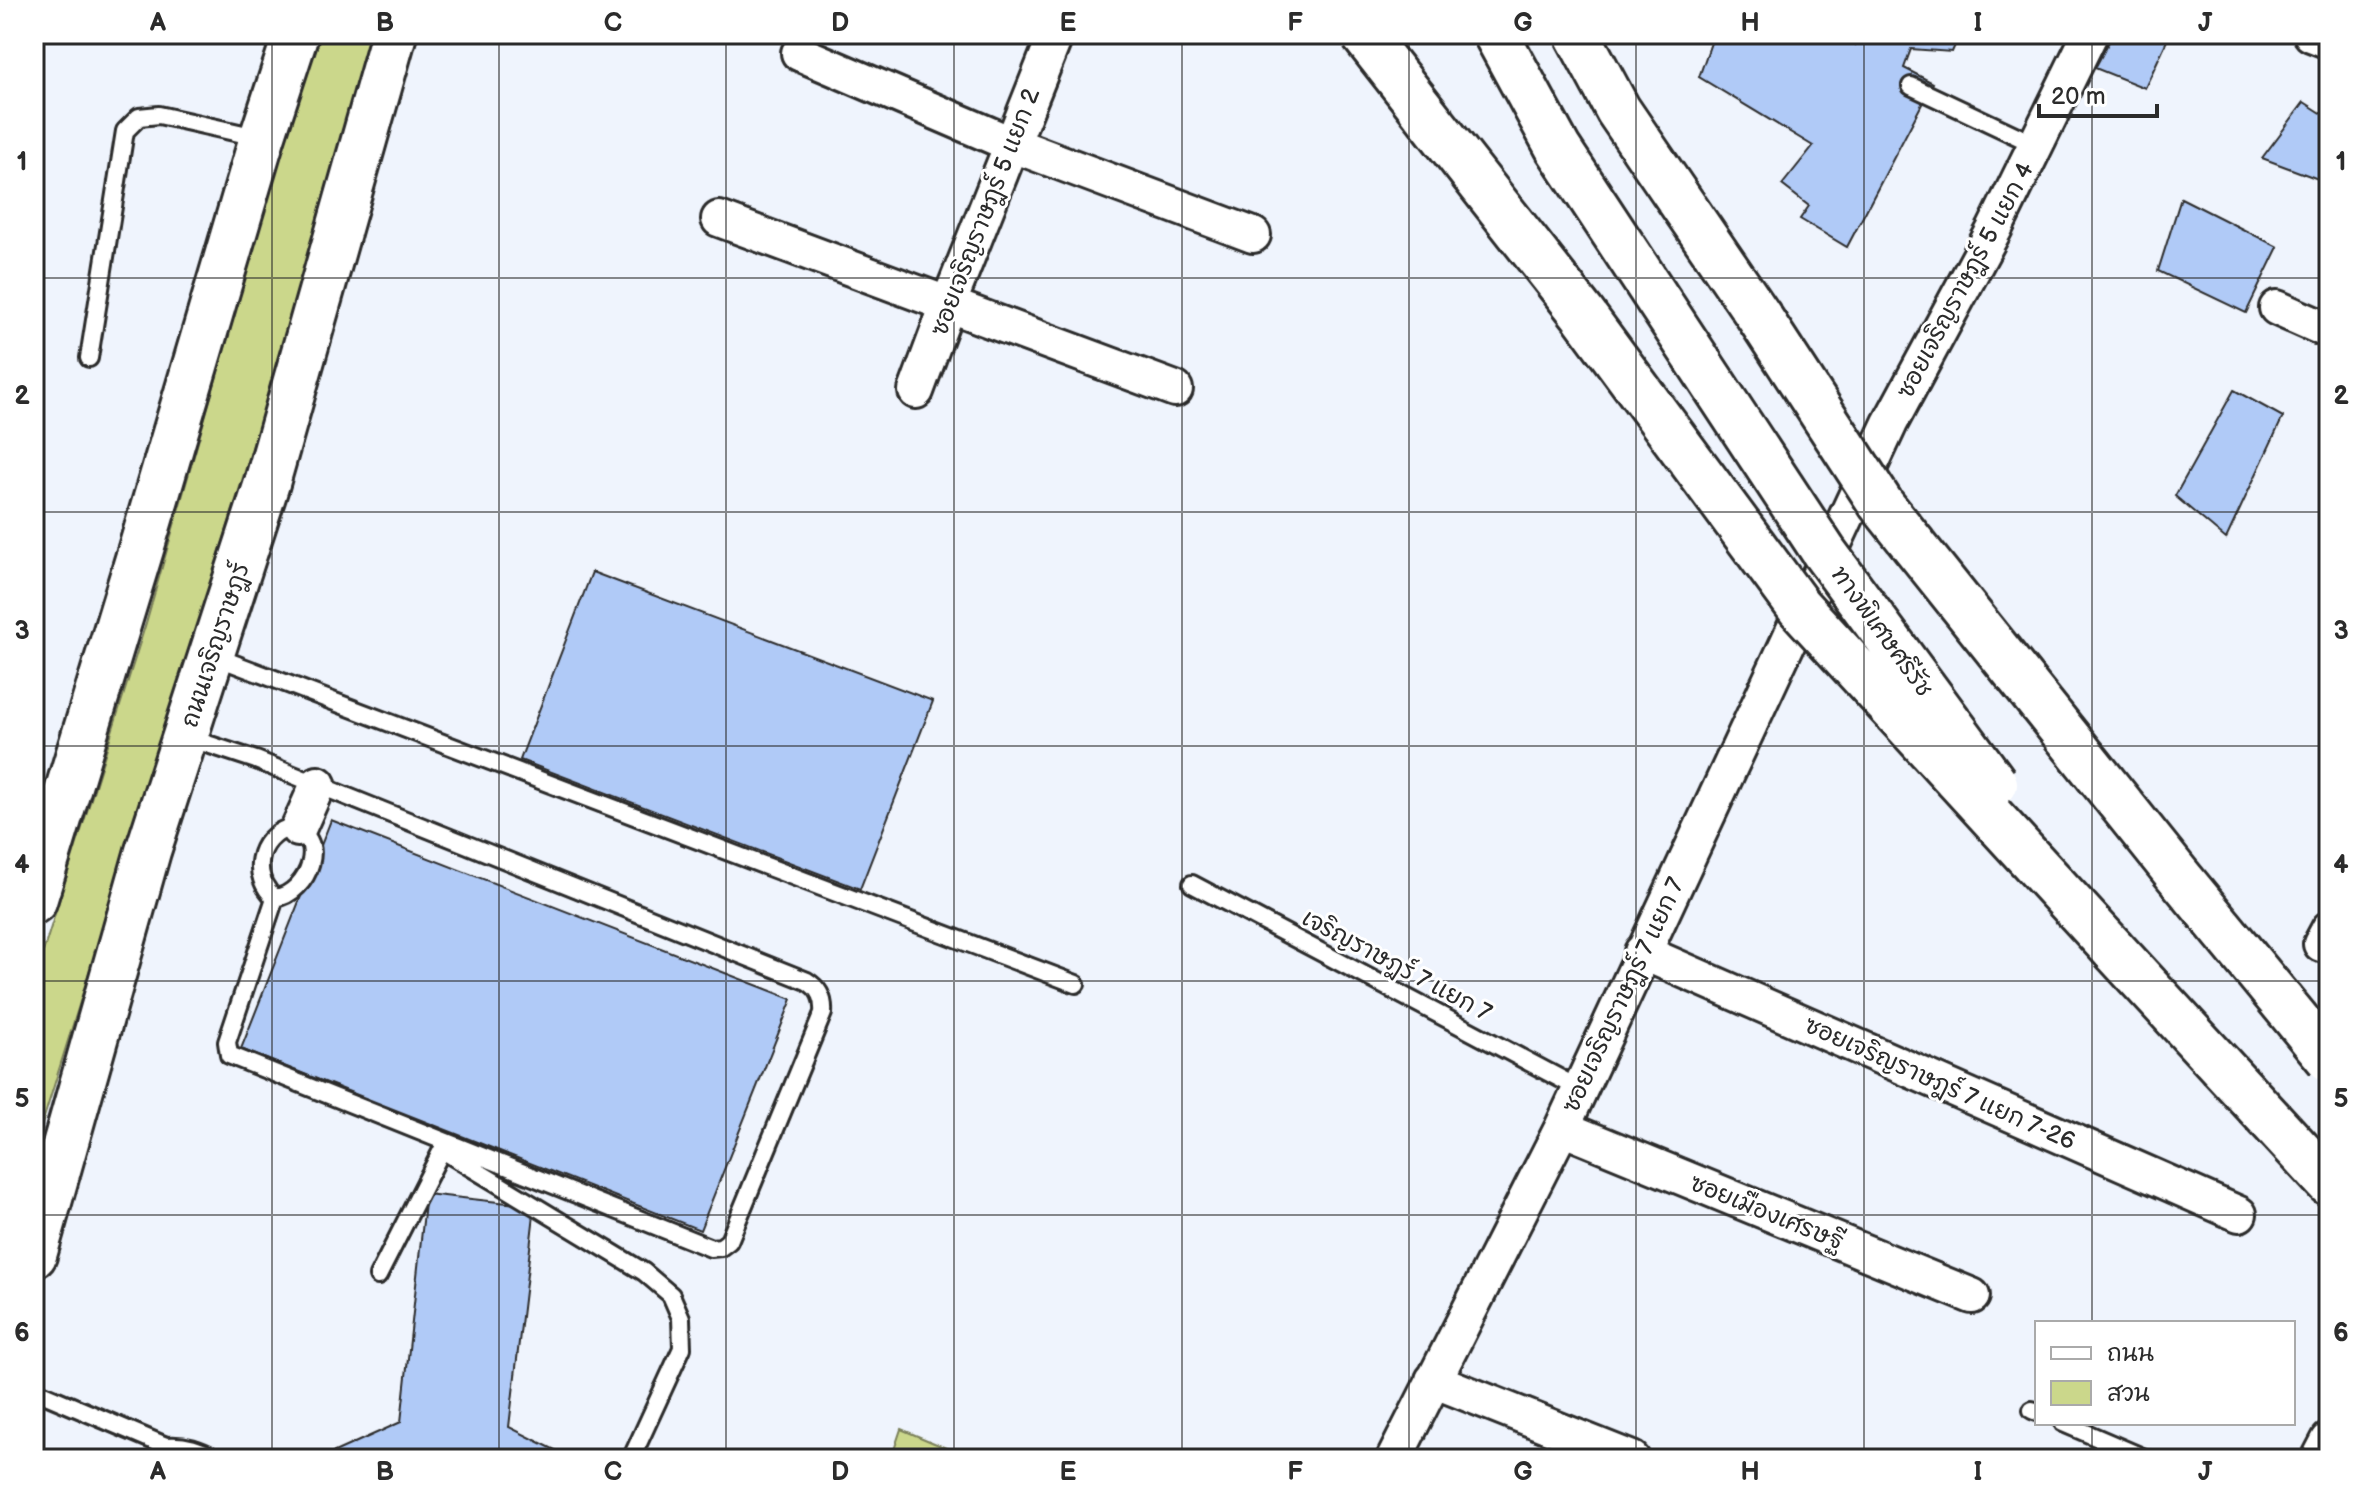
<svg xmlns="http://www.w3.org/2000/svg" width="2363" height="1493" font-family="'Balsamiq Sans','Playpen Sans Thai',sans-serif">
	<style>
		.green { fill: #cbd78b; stroke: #7b815b; stroke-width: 2 }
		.building { fill: #b0caf7; stroke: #2b2b2b; stroke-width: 2 }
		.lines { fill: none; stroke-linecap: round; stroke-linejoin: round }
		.lane-casing { stroke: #2b2b2b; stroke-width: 22 }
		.street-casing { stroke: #2b2b2b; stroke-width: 40 }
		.primary-casing { stroke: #2b2b2b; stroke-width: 50 }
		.highway-casing { stroke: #2b2b2b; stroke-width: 50 }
		.lane { stroke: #fff; stroke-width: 16 }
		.street { stroke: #fff; stroke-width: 34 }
		.primary { stroke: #fff; stroke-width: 44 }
		.highway { stroke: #fff; stroke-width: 44 }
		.highway-bridge-casing { stroke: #2b2b2b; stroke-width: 50; stroke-linecap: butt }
		.highway-bridge { stroke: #fff; stroke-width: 44 }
		.grid { fill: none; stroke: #2b2b2b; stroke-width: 2; stroke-opacity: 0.55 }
		.labels { text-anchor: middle; stroke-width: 6; stroke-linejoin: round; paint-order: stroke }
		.street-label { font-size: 24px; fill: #2b2b2b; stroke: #fff }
		.neatline { fill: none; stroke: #2b2b2b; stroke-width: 3 }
		.grid-label { font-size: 26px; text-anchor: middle; font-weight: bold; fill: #2b2b2b }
	</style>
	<rect width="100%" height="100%" fill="#eff4fd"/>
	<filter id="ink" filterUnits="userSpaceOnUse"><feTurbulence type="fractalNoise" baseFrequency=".0125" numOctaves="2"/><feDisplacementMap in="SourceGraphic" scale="16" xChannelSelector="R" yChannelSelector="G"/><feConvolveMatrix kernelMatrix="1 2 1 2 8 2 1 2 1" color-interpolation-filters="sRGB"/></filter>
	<g filter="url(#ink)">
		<path class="green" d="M315,34H370L290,326L34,1150V981L146,623Z
			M901,1429L972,1459H891Z"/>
		<path class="building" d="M1714,34H1822L1855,45L1862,34H1960L1952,52L1911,49L1904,68L1933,83L1847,247L1800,219L1809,206L1782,185L1813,146L1699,77Z
			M2113,34H2170L2145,88L2095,68Z
			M2304,102L2329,118V183L2262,158Z
			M2181,198L2278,247L2246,313L2158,271Z
			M2234,390L2283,417L2226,539L2175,496Z
			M592,572L933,701L860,889L520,760Z
			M331,820L792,999L700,1230L241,1049Z
			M426,1194L535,1206L509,1427L573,1459H319L401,1422Z"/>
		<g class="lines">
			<g class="lane-casing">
				<path id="lane" d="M1911,86L2036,145
					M89,358L125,131L139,117L159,115L261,138
					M214,656L1076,984
					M186,737L256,760L807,981C820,989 824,999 823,1013L729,1241L721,1247L711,1248L229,1055L227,1042L275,898
					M288,828C331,833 309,894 275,898C250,876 257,839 288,828Z
					M1192,884L1580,1089
					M378,1276L442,1150L644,1272L671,1295L681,1318L682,1348L631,1459
					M34,1390L166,1446L156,1459
					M2032,1410L2037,1412
					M2063,1423L2147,1459
					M166,1446C185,1444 200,1450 217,1459"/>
			</g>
			<g class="street-casing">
				<path id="street" d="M2311,34L2329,41
					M799,53L1011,144L1253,235
					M719,219L1175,389
					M2277,308L2329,331
					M916,391L948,305L1056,34
					M298,829L318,784
					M2321,944L2329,929
					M1642,952L2239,1214
					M1562,1128L1972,1296
					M1433,1380L1632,1459
					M1394,1459L1562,1128L1890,423L1994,230L2090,34
					M2319,1459L2329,1440"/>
			</g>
			<g class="primary-casing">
				<path id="primary" d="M34,901L141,549L262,138L296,34
					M34,1255L148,851L267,483L394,34"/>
			</g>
			<g class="highway-casing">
				<path id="highway" d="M2113,949L2329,1183"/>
			</g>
			<use href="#lane" class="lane"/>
			<use href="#street" class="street"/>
			<use href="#primary" class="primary"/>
			<use href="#highway" class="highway"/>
			<g class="highway-bridge-casing">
				<path id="highway-bridge" d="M1363,34L1582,313L1799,607L2113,949
					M1496,34L1558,148L1824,552L1995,784
					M1577,34L1618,110L1758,315L1881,504L2176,873L2329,1059"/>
			</g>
			<use href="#highway-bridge" class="highway-bridge"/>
		</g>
	</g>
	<path class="grid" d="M272,34V1459M499,34V1459M726,34V1459M954,34V1459M1182,34V1459M1409,34V1459M1636,34V1459M1864,34V1459M2092,34V1323M34,278H2329M34,512H2329M34,746H2329M34,981H2329M34,1215H2329M2092,1423V1459"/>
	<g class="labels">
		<g class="street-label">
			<text transform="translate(985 212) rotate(-69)" y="8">ซอยเจริญราษฎร์ 5 แยก 2</text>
			<text transform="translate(1965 280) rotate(-62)" y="8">ซอยเจริญราษฎร์ 5 แยก 4</text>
			<text transform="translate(1882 631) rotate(54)" y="8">ทางพิเศษศรีรัช</text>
			<text transform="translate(215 645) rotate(-72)" y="8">ถนนเจริญราษฎร์</text>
			<text transform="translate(1397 965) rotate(28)" y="8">เจริญราษฎร์ 7 แยก 7</text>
			<text transform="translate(1623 995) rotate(-65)" y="8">ซอยเจริญราษฎร์ 7 แยก 7</text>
			<text transform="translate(1940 1083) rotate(24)" y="8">ซอยเจริญราษฎร์ 7 แยก 7-26</text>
			<text transform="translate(1767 1212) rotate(22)" y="8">ซอยเมืองเศรษฐี</text>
		</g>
	</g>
	<rect width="2363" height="1493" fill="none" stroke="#fff" stroke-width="88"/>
	<rect x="2035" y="1321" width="260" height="104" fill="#ffffff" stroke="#aaaaaa" stroke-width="2"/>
	<rect x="2051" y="1347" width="40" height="12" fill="#ffffff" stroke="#aaaaaa" stroke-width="2"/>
	<text x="2107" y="1361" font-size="24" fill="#2b2b2b">ถนน</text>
	<rect x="2051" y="1381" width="40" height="24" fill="#cbd78b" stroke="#aaaaaa" stroke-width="2"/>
	<text x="2107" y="1401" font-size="24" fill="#2b2b2b">สวน</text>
	<path d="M2039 104v12h118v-12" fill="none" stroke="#2b2b2b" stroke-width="4"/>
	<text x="2051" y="104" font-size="24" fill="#2b2b2b" stroke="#ffffff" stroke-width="6" paint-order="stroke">20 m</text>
	<rect x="44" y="44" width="2275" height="1405" class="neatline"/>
	<g class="grid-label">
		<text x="158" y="31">A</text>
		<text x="385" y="31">B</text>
		<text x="613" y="31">C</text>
		<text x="840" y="31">D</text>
		<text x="1068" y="31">E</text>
		<text x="1295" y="31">F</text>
		<text x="1523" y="31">G</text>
		<text x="1750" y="31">H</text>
		<text x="1978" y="31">I</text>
		<text x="2205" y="31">J</text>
		<text x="22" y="170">1</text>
		<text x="2341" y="170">1</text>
		<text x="22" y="404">2</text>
		<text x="2341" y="404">2</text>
		<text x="22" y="639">3</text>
		<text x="2341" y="639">3</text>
		<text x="22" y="873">4</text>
		<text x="2341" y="873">4</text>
		<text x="22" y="1107">5</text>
		<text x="2341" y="1107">5</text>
		<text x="22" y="1341">6</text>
		<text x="2341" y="1341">6</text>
		<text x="158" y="1480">A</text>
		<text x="385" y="1480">B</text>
		<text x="613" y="1480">C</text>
		<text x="840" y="1480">D</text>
		<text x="1068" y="1480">E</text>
		<text x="1295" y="1480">F</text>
		<text x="1523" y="1480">G</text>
		<text x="1750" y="1480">H</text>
		<text x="1978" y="1480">I</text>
		<text x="2205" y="1480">J</text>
	</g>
</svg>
